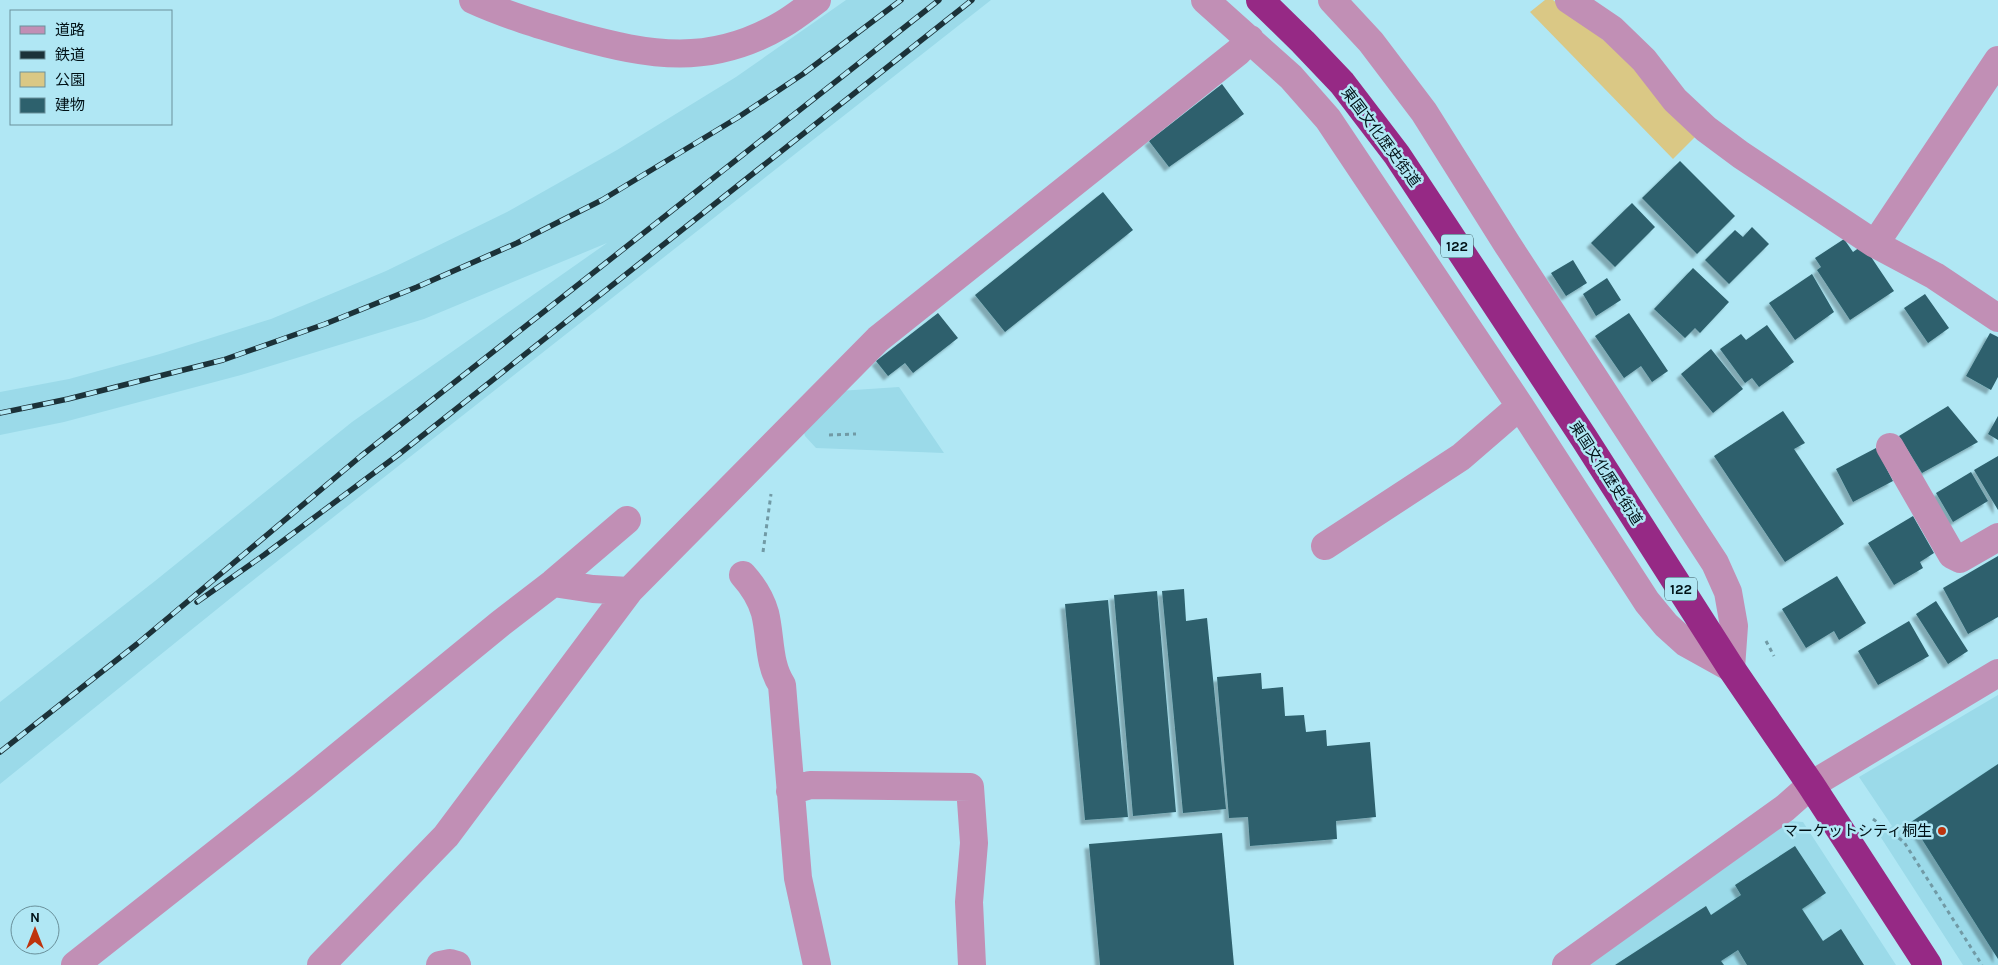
<svg xmlns="http://www.w3.org/2000/svg" width="1998" height="965" font-family="Karla,'Noto Sans JP',sans-serif">
	<style>
		.built { fill: #9bdae9 }
		.green { fill: #dac885 }
		.building { fill: #2d616d; filter: url(#shadow) }
		.lines { fill: none; stroke-linecap: round; stroke-linejoin: round }
		.path { stroke: #719aa5; stroke-width: 3; stroke-dasharray: 4 4; stroke-linecap: butt }
		.minor { stroke: #c18fb5; stroke-width: 28 }
		.highway { stroke: #962985; stroke-width: 28 }
		.rail-casing { stroke: #1c3239; stroke-width: 5.5 }
		.rail { stroke: #b0e7f4; stroke-width: 4; stroke-dasharray: 11; stroke-linecap: butt }
		.poi-dot { fill: #be340d; stroke: #b0e7f4; stroke-width: 2 }
		.labels { text-anchor: middle; stroke-width: 5; stroke-linejoin: round; paint-order: stroke }
		.shield { fill: #b0e7f4; stroke: #355159; stroke-width: 1 }
		.shield-label { font-size: 14px; font-weight: bold; fill: #001116 }
		.street-label { font-size: 15px; fill: #001116; stroke: #b0e7f4 }
		.poi-label { font-size: 15px; fill: #001116; stroke: #b0e7f4; text-anchor: end }
	</style>
	<defs>
		<filter id="shadow"><feDropShadow dx="-4.5" dy="4.5" stdDeviation="1" flood-color="#0004"/></filter>
	</defs>
	<rect width="100%" height="100%" fill="#b0e7f4"/>
	<path class="built" d="M846,0H991L242,589L0,784V702L155,581L352,422L607,243L424,319L241,375L64,422L0,435V392L69,379L160,354L271,319L386,271L507,212L617,150L736,77Z
		M899,387L944,453L816,448L805,436L803,429L839,391Z
		M1998,695V965H1963L1880,836L1892,826L1859,777Z
		M1790,821L1803,822L1896,965H1589Z"/>
	<path class="green" d="M1545,0H1553L1639,68L1697,135L1673,159L1530,12Z"/>
	<path class="building" d="M1222,84L1244,114L1169,167L1149,141Z
		M1680,161L1735,216L1697,254L1642,198Z
		M1103,192L1133,230L1005,332L975,295Z
		M1632,203L1655,227L1615,267L1591,243Z
		M1752,227L1769,244L1729,284L1705,260L1735,230L1743,237Z
		M1844,239L1853,252L1863,245L1894,291L1850,320L1817,270L1821,267L1815,258Z
		M1573,260L1587,283L1566,296L1551,273Z
		M1693,268L1729,302L1700,333L1695,328L1685,338L1654,309Z
		M1812,274L1834,312L1795,340L1769,303Z
		M1607,278L1621,300L1596,316L1583,294Z
		M1925,294L1949,328L1928,343L1904,308Z
		M938,313L958,338L913,373L905,363L888,376L876,361Z
		M1629,313L1668,371L1652,382L1641,366L1624,378L1595,336Z
		M1767,325L1794,362L1759,387L1752,378L1745,383L1720,349L1741,334L1746,340Z
		M1990,333L1998,337V377L1991,390L1966,376Z
		M1711,349L1743,389L1713,413L1681,374Z
		M1948,406L1978,442L1922,473L1899,436Z
		M1783,411L1805,443L1794,449L1844,524L1785,562L1714,456Z
		M1998,416V440L1988,434Z
		M1876,448L1893,481L1853,502L1836,469Z
		M1998,456V510L1974,470Z
		M1971,472L1988,501L1953,522L1936,493Z
		M1913,516L1934,553L1920,562L1923,568L1894,585L1868,543Z
		M1998,556V617L1968,634L1943,588Z
		M1837,576L1866,623L1839,640L1834,631L1806,648L1782,609Z
		M1184,589L1186,621L1207,618L1226,809L1183,813L1162,591Z
		M1157,591L1176,812L1133,816L1114,595Z
		M1108,600L1128,817L1085,820L1065,604Z
		M1936,601L1968,651L1948,664L1916,614Z
		M1909,621L1929,656L1878,685L1858,651Z
		M1261,673L1262,689L1283,687L1285,716L1304,715L1306,732L1326,730L1327,746L1370,742L1376,817L1336,821L1337,839L1250,846L1248,817L1229,818L1217,677Z
		M1998,764V959L1911,822Z
		M1222,833L1234,965H1100L1089,844Z
		M1795,846L1826,893L1802,909L1823,941L1841,929L1864,965H1747L1738,950L1721,961L1724,965H1615L1706,906L1711,915L1741,895L1735,885Z"/>
	<g class="lines">
		<path class="path" d="M829,435L856,434
			M763,552L771,494
			M1766,641L1774,656
			M1873,819L1904,842L1982,965"/>
		<path class="minor" d="M473,0C506,15 540,25 574,35C650,56 711,67 783,24C795,17 806,8 817,0
			M1205,0L1291,77L1328,119L1520,406L1647,602L1666,625L1686,643L1731,668L1734,626L1728,592L1715,563L1507,244L1424,112L1371,42L1332,0
			M1569,0L1612,29L1644,60L1675,100L1706,129L1741,155L1875,244L1935,276L1998,318
			M1875,244L1998,60
			M1890,447L1952,555L1960,559L1998,537
			M1325,546L1461,457L1520,406
			M743,575C752,585 761,599 765,613C771,637 768,664 782,685L798,878L817,965
			M553,583L593,589L629,591
			M790,791L810,785L970,787L974,843L969,902L972,965
			M75,965L303,785L501,623L553,583L627,520
			M321,965L446,836L629,591L878,339L1238,52L1250,39
			M440,965L450,963L457,965
			M1566,965L1785,808L1811,785L1998,673"/>
		<path class="highway" d="M1260,0L1303,42L1342,83L1397,155L1584,438L1731,668L1811,785L1928,965"/>
		<g class="rail-casing">
			<path id="rail" d="M0,413L68,399L223,360L325,324L417,287L517,243L602,200L737,118L803,74L901,0
				M197,602L264,555L398,455L972,0
				M0,752L137,644L361,456L939,0"/>
		</g>
		<use href="#rail" class="rail"/>
	</g>
	<circle class="poi-dot" cx="1942" cy="831" r="5"/>
	<g class="labels">
		<g class="shield">
			<rect x="1441" y="234.5" width="32" height="23" rx="4"/>
			<rect x="1665" y="577.5" width="32" height="23" rx="4"/>
		</g>
		<g class="shield-label">
			<text x="1457" y="251">122</text>
			<text x="1681" y="594">122</text>
		</g>
		<g class="street-label">
			<text transform="translate(1381 137) rotate(53)" y="5">東国文化歴史街道</text>
			<text transform="translate(1606 473) rotate(57)" y="5">東国文化歴史街道</text>
		</g>
		<g class="poi-label">
			<text x="1932" y="836">マーケットシティ桐生</text>
		</g>
	</g>
	<rect x="10" y="10" width="162" height="115" fill="#b0e7f4" stroke="#6a919b"/>
	<rect x="20" y="26" width="25" height="8" fill="#c18fb5" stroke="#6a919b"/>
	<text x="55" y="35" font-size="15" fill="#001116">道路</text>
	<rect x="20" y="51" width="25" height="8" fill="#1c3239" stroke="#6a919b"/>
	<text x="55" y="60" font-size="15" fill="#001116">鉄道</text>
	<rect x="20" y="72" width="25" height="15" fill="#dac885" stroke="#6a919b"/>
	<text x="55" y="85" font-size="15" fill="#001116">公園</text>
	<rect x="20" y="98" width="25" height="15" fill="#2d616d" stroke="#6a919b"/>
	<text x="55" y="110" font-size="15" fill="#001116">建物</text>
	<g transform="translate(35 930)"><circle r="24" fill="#b0e7f4" stroke="#6a919b"/>
	<path d="M0-4L9 19L0 12L-9 19Z" fill="#be340d"/>
	<text y="-8" font-size="14" font-weight="bold" text-anchor="middle" fill="#001116">N</text>
	</g>
</svg>
